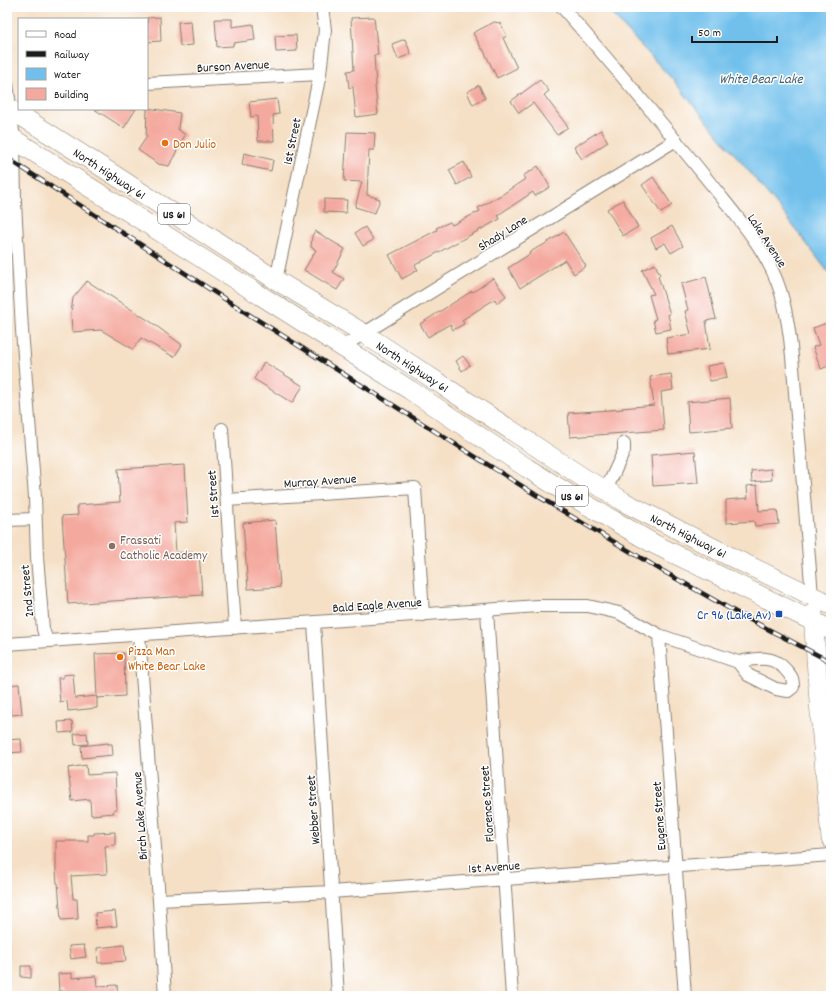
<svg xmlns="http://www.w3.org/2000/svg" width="838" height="1003" font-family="Dekko,sans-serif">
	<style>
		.water { fill: #71c0ec; stroke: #466e84 }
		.building { fill: #f4a99e }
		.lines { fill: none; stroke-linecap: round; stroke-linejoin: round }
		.street-casing { stroke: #887e71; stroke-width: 14 }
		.primary-casing { stroke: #887e71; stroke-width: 20 }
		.street { stroke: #fff; stroke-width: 12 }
		.primary { stroke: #fff; stroke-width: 19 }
		.rail-casing { stroke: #1c1c1c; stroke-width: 4.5 }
		.rail { stroke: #fff; stroke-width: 3; stroke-dasharray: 9; stroke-linecap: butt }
		.food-dot { fill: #e8710a; stroke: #fff; stroke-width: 1.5 }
		.education-dot { fill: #8d6e63; stroke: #fff; stroke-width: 1.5 }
		.transit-dot { fill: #1a4fb4; stroke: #fff; stroke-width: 1.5 }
		.labels { text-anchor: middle; stroke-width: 3; stroke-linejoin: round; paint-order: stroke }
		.shield { fill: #fff; stroke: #606060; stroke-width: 1 }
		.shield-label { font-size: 12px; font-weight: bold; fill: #1c1c1c }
		.street-label { font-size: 13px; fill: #1c1c1c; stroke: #fff }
		.food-label { font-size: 13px; fill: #c56008; stroke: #fff; text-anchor: start }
		.education-label { font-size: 13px; fill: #785e54; stroke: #fff; text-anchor: start }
		.transit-label { font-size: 13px; fill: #164399; stroke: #fff; text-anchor: end }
		.water-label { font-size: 14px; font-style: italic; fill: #3e5e6f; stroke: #fff }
	</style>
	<rect width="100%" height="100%" fill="#fff"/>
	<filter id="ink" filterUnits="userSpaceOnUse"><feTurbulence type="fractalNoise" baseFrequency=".025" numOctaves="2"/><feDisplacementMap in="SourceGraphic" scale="8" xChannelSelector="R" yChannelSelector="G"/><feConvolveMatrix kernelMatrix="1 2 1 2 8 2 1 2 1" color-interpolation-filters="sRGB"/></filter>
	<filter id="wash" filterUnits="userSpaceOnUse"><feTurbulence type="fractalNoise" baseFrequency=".012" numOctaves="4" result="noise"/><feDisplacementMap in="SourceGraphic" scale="16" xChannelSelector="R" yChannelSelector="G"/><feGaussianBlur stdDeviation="0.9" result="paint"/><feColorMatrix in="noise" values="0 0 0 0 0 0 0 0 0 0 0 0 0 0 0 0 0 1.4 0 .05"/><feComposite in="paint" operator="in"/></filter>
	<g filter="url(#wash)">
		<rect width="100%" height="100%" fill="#f5e0c6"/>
		<path class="water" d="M605,7H831V276L781,210L672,79Z"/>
		<g id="blocks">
			<path class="building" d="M160,17L161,41L147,42V18Z
				M374,17L378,55H374L376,86H375L378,114L356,117L353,87L349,88L347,71L354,70L351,18Z
				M215,19H232V27L253,24L255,40L233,43V46L217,47Z
				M191,21L193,45L180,46L178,22Z
				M494,22L500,23L507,36L503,38L517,68L497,78L483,49H482L473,33Z
				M296,35L297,51L276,52L275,36Z
				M405,39L411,54L398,59L392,44Z
				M540,80L549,91L544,95L568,127L557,135L533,103L519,113L511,101Z
				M479,85L485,98L473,105L467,92Z
				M277,99L279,114L273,115L274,141H258L257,116L251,117L249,102Z
				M147,108L180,113L178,129L185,135L169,166L158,164L138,150L146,138Z
				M94,109H136L124,128Z
				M601,130L608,142L582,159L574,147Z
				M347,132L375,133L374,150H369L367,195L380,199L375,213L355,207L362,182L344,181Z
				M244,153L273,160L271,171L242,165Z
				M464,162L471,177L457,185L449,170Z
				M538,166L550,187L535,196L533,192L498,215L500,219L415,265L418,270L402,279L389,255L437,230L436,228L450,222L452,225L480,211L478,208L503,194L525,179L523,176Z
				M653,177L672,205L661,213L642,185Z
				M324,199L347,200L346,213L324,212Z
				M623,200L638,227L623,236L607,209Z
				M672,226L683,246L671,253L665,243L656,248L651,238Z
				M365,227L373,240L363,246L355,233Z
				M315,231L345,249L333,272L344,279L337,290L304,270L316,250L311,247L312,236Z
				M564,232L586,266L574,274L565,260L520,288L508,268L530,254L529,253L540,246V247Z
				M655,264L660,275L658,276L670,314H668L671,329L656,332L653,320L656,319L649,295L654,294L642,270Z
				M706,277L716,319L706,321L710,349L668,354L666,338L691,334L685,311L688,310L681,284Z
				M493,278L506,296L497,303L495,299L462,320L464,324L453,330L450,324L428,337L420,324L472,291L473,292Z
				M87,281L151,322L182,345L174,357L141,338L133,349L101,330L72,332L71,313L73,298Z
				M827,323L831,334V365L821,369L813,347L819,345L813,328Z
				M463,356L470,365L462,371L456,361Z
				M264,362L303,386L292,403L254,379Z
				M724,363L727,378L710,381L707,366Z
				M671,374L673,390L661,392L664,430L570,437L568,413L623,409L622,408L654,405L650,377Z
				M730,398L732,428L689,432L687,402Z
				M695,451L698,483L653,486L651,455Z
				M185,465L188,522L174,523L176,553L199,552L202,595L68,604L62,516L78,515L77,505L120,502L118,469Z
				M771,469L772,480L752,482L751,471Z
				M757,485L759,511L777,510L779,524L755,526L754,521L726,523V500L748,498L747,486Z
				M275,520L280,587L248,589L243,523Z
				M124,653L125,696L97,698L95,654Z
				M73,674L75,698L97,696V708L68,711L67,701L60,702L58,678H63V675Z
				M19,684L22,714L11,715L10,708H7V685Z
				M72,721L73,732L59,733L58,722Z
				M87,733L88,744L75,745L74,734Z
				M21,739L22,752L7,753V740Z
				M108,743V744H112L113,755L82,758L81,746Z
				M86,765L87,775L115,773L117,809L113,810L114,813L91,815L90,799L72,801L68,768Z
				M115,832V845L105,846L107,874L71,876L73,899H77L78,919L61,920L58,883H57L56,871V841H88V835H94V833Z
				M115,911L117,926L96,928L95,913Z
				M84,945L86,957L71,959L69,946Z
				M124,945L126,961L98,963L97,948Z
				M21,966H31V978L21,977Z
				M72,973V978L96,976L97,986L117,985L118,996H63V991H59L58,974Z"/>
		</g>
	</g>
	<g filter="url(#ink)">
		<use href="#blocks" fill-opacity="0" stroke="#887e71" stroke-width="1"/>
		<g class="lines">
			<g class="street-casing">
				<path id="street" d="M562,7C613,65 663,124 711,184C736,216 767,249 780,290C791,324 793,369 796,405C802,469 807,532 812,596
					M147,83L320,74
					M7,84L14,139L15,203L22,330L35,497L37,557L43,629L47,641
					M276,280L320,74L325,30L322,7
					M342,347L676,140
					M222,429L235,628
					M606,490L624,451V443
					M227,500L415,488L423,615
					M7,520L35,519
					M487,611L512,996
					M314,623L338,996
					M139,635L159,900L165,996
					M659,635L685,996
					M7,644L538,606H588L619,613L659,635L738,662L748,675L776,689L788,691L793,687C793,677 791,676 785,669C772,654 754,659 738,662
					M159,900L331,892L831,855"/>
			</g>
			<g class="primary-casing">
				<path id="primary" d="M7,107L105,169L276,280L363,333L587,480L606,490L624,502L731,557L831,605
					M7,135L410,390L527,468L575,498L654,544L831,630
					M813,613L819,702L831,839"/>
			</g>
			<use href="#street" class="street"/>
			<use href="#primary" class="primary"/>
			<g class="rail-casing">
				<path id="rail" d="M7,158L245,312L541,498L661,570L739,614L831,662"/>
			</g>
			<use href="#rail" class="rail"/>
		</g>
	</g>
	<g class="food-dot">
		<circle cx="165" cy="143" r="4"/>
		<circle cx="120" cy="657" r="4"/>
	</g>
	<circle class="education-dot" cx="112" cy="546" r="4"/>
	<rect class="transit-dot" x="775" y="610" width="8" height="8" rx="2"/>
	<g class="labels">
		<g class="shield">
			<rect x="158" y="204" width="32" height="20" rx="3"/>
			<rect x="556" y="486" width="32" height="20" rx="3"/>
		</g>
		<g class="shield-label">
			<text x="174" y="218">US 61</text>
			<text x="572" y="500">US 61</text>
		</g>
		<g class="street-label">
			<text transform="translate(233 65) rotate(-3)" y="5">Burson Avenue</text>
			<text transform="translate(291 141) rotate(-78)" y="5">1st Street</text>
			<text transform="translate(110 173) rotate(33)" y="5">North Highway 61</text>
			<text transform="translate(502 232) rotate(-32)" y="5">Shady Lane</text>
			<text transform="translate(768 240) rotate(57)" y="5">Lake Avenue</text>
			<text transform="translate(413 366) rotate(33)" y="5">North Highway 61</text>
			<text transform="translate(320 480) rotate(-4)" y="5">Murray Avenue</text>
			<text transform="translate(212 494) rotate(-94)" y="5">1st Street</text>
			<text transform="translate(689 535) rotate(27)" y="5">North Highway 61</text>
			<text transform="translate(26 591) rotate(-95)" y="5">2nd Street</text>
			<text transform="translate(377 604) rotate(-4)" y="5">Bald Eagle Avenue</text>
			<text transform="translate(486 804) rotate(-94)" y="5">Florence Street</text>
			<text transform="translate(312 810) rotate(-94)" y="5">Webber Street</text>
			<text transform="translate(139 816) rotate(-94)" y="5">Birch Lake Avenue</text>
			<text transform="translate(658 816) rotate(-94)" y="5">Eugene Street</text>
			<text transform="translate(494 866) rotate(-4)" y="5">1st Avenue</text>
		</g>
		<g class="food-label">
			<text x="173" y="148">Don Julio</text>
			<text x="128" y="655">Pizza Man<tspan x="128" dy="15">White Bear Lake</tspan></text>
		</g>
		<g class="education-label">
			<text x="120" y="544">Frassati<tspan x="120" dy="15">Catholic Academy</tspan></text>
		</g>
		<g class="transit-label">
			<text x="771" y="619">Cr 96 (Lake Av)</text>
		</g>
		<g class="water-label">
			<text x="761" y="83">White Bear Lake</text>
		</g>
	</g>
	<rect width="838" height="1003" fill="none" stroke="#fff" stroke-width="24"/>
	<rect x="18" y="18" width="130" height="92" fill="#ffffff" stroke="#a4a4a4"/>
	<rect x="26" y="31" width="20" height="6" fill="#ffffff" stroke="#a4a4a4"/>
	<text x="54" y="38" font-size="12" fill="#1c1c1c">Road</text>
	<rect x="26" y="51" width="20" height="6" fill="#1c1c1c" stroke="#a4a4a4"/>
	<text x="54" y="58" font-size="12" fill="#1c1c1c">Railway</text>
	<rect x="26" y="68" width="20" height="12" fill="#71c0ec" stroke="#a4a4a4"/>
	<text x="54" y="78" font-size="12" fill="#1c1c1c">Water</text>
	<rect x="26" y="88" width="20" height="12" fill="#f4a99e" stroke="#a4a4a4"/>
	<text x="54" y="98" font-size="12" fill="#1c1c1c">Building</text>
	<path d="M692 36v6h85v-6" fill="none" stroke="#1c1c1c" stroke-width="2"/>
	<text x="698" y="36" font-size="12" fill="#1c1c1c" stroke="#ffffff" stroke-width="3" paint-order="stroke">50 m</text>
</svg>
